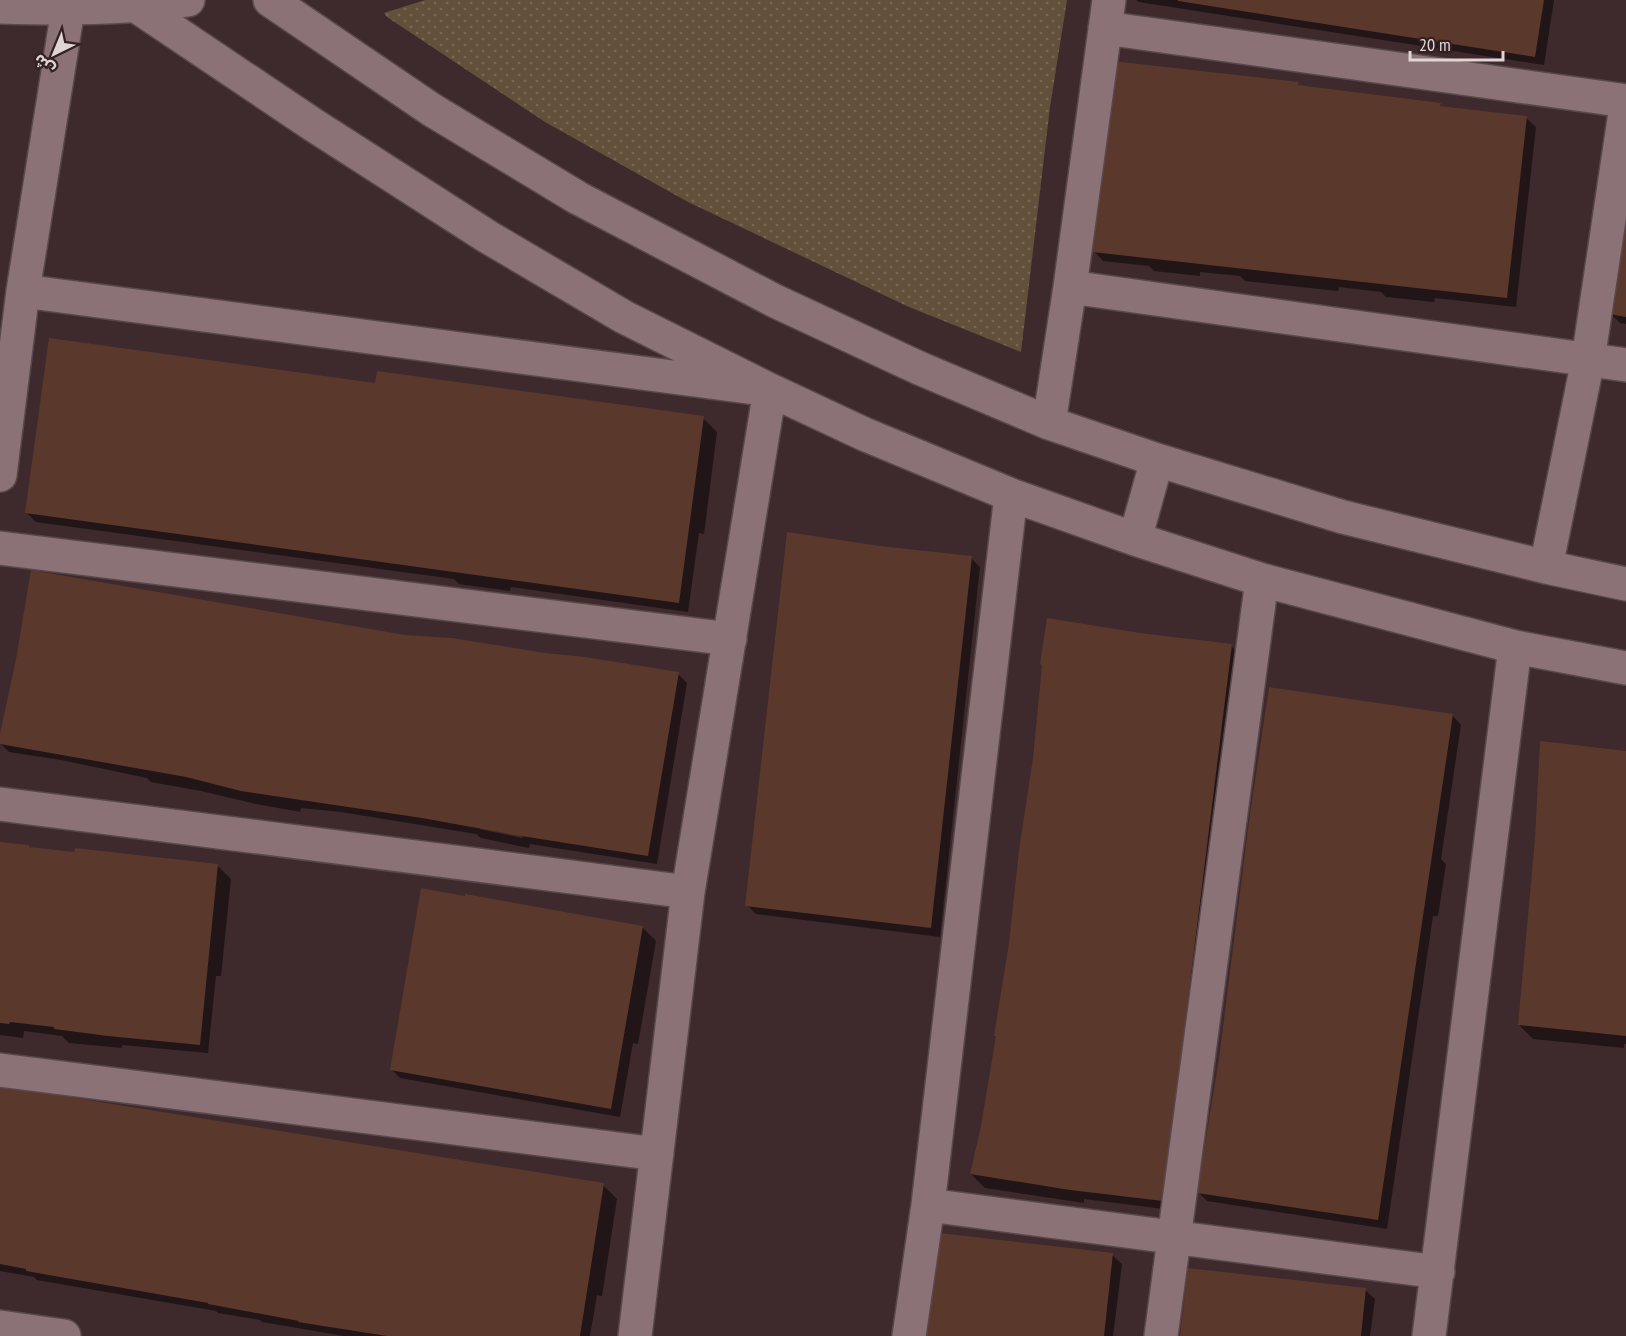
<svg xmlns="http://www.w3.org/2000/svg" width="1626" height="1336" font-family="'PT Sans Narrow','Noto Sans Arabic',sans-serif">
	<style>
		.grass { fill: url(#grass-dots) }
		.shadow { fill: #0007; fill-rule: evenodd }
		.building { fill: #5b382c }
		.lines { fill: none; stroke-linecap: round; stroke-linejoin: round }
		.minor-casing { stroke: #59484b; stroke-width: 36 }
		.minor { stroke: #8b7276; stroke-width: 33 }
	</style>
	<defs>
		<pattern id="grass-dots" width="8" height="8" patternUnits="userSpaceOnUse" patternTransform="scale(1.5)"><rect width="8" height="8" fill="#63503b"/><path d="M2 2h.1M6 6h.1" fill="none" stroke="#796856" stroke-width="1.8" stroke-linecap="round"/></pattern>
	</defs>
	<rect width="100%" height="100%" fill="#3e292c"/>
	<path class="grass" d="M425,0H1067L1050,107L1021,352L909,307L688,202L545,122L387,17L384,13Z"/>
	<path class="shadow" d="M1136,0H1554L1544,65L1139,2Z
		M1298,84L1301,87L1440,105L1443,108L1526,118L1536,127L1516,307L1435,298L1434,302L1386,297L1381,292L1339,287L1338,291L1245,281L1240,276L1200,272V276L1154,271L1149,266L1103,261L1094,251Z
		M1626,218V324L1620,323L1611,314Z
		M375,385L703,418L717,432L704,534L699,533L688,612L511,587L510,591L459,584L454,579L36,522L27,513Z
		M971,558L980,567L940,937L756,914L747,905Z
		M1140,634L1231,646L1240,655L1172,1210L1084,1199V1203L985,1188L971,1174ZM1183,1027H1186L1181,1070L1178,1069Z
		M404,636L678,674L687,683L657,864L530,844L529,848L481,838L476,834L341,812L301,808L300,812L256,804L201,791L151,782L147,778L61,760L9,752L0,743V741ZM480,826L523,835L522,838L480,829Z
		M1452,715L1461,725L1441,859L1446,864L1438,916H1433L1387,1229L1207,1201L1198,1192Z
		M1626,752V1044H1624V1048L1533,1039L1519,1025Z
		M0,844L76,853L217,865L231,879L221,976H216L208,1053L122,1045V1048L69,1043L62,1036L24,1031L23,1038L0,1035Z
		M642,927L656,941L638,1044L633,1043L620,1117L400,1078L391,1069Z
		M0,1088L603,1185L617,1199L602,1296L597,1295L590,1336H344L262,1322L260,1320L218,1313L216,1311L37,1280L34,1277L0,1271Z
		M1112,1255L1122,1264L1113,1336H917Z
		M1365,1290L1375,1299L1370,1336H1181Z"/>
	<path class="building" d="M1178,0H1544L1535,57L1178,1Z
		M1113,61L1299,82L1298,85L1441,103L1440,106L1527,116L1507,298L1092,252Z
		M1625,218H1626V317L1609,314Z
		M49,338L375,383L377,371L704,416L679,603L25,513Z
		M787,532L880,546L972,556L931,928L745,906Z
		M31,570L405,635L452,638L545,653L585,657L679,672L648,856L515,835L422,818L241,791L186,777L0,744V734L16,659Z
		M1047,618L1140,633L1232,644L1163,1201L1070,1190L970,1174L981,1126L996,1036H994L1009,943L1019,850L1033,758L1042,665L1040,664Z
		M1269,687L1453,714L1378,1220L1197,1193L1219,1059L1249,821Z
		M1540,741L1626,751V1036L1518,1025L1535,839Z
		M0,842L29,845V847L74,852L75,848L218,864L200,1045L108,1036L54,1029V1027L10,1022L9,1024L0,1023Z
		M421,888L465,896V894L643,926L611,1109L390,1070Z
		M0,1086L604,1183L580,1336H387L298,1322L299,1321L208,1304V1303L26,1271V1269L0,1264Z
		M930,1232L1113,1253L1104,1336H916Z
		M1188,1268L1366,1288L1361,1336H1180Z"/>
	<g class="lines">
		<g class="minor-casing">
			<path id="minor" d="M270,0L432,110L578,198L775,301L919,368L1049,423L1157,460L1343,517L1546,567L1626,584
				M135,5L312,124L488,237L624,317L770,390L864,434L1011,495L1135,539L1262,580L1515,647L1626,668
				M0,7C63,9 125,9 188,0
				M1105,28L1626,101
				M1070,287L1626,365
				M23,291L770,390L688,892L635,1336
				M1049,423L1070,287L1109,0
				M0,475L23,291L68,9
				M1135,539L1157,460
				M0,548L730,639
				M1546,567L1588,360L1626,106
				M0,804L688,892
				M0,1070L657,1154
				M928,1205L1438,1272
				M0,1327L64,1336
				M909,1336L928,1205L1011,495
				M1161,1336L1262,580
				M1429,1336L1515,647"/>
		</g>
		<use href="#minor" class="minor"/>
	</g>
	<g transform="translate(54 54) rotate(223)" stroke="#332023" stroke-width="4.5" paint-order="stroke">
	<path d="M0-4.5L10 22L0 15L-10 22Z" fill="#e1d4d5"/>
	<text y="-9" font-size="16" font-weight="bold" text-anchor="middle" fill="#e1d4d5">ش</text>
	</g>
	<path d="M1410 51v9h93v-9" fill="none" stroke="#e1d4d5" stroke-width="3"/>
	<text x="1419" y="51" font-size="18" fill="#e1d4d5" stroke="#332023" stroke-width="4.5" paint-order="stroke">20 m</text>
</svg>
